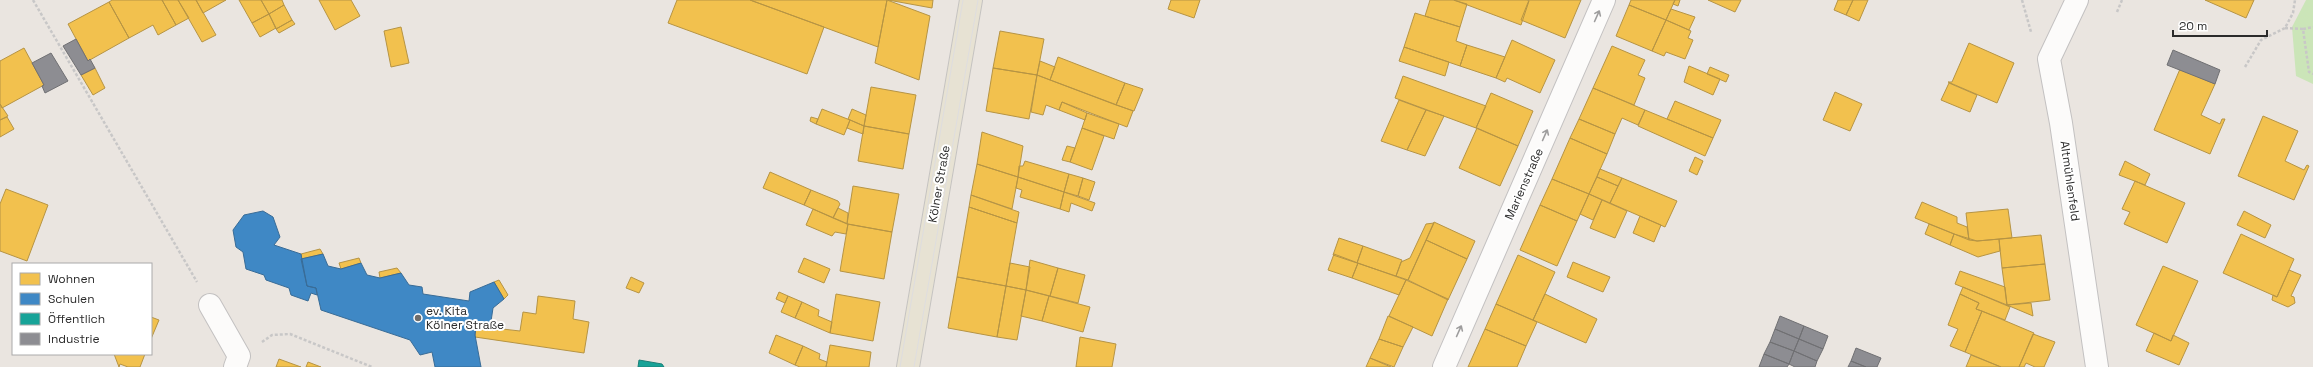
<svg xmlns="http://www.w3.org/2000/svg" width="2313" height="367" font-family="'Space Grotesk',sans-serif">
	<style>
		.green { fill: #cbe5b8 }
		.homes { fill: #f2c14e; stroke: #b69444 }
		.schools { fill: #3f88c5; stroke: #396c97 }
		.public { fill: #17a398; stroke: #1d7f77 }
		.industry { fill: #8d8d92; stroke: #707073 }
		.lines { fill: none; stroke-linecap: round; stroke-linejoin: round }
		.minor-casing { stroke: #c3c1c1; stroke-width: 24 }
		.major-casing { stroke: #c5c3c1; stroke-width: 24 }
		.path { stroke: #c8c7c7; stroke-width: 2.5; stroke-dasharray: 3 2; stroke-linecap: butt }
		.minor { stroke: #fcfbfa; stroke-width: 22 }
		.major { stroke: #e7e2d3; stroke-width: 22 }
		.tram { stroke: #dedddf; stroke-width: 1 }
		.oneway { stroke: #9e9d9d }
		.poi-dot { fill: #6e6c6a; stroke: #fff; stroke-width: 1.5 }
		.labels { text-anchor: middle; stroke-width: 4; stroke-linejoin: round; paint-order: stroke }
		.street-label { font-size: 12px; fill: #2b2b2b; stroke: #fff }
		.poi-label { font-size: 12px; fill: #2b2b2b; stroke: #fff; text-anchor: start }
	</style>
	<rect width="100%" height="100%" fill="#eae5e0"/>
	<path class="green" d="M2306,0H2313V84L2296,76L2292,27Z"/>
	<path class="homes" d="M112,0H162L176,25L158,35L153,25L129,38L109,2Z
		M162,0H178L189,18L176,25Z
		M178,0H196L216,35L202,42Z
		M196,0H226L203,13Z
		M239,0H261L269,14L252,23Z
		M261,0H282L284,5L269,14Z
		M319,0H351L360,16L335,30Z
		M677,0H750L824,27L807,74L668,23Z
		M750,0H887L878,47Z
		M887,0L930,16L919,80L875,63Z
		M888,0H933L932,8Z
		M1171,0H1200L1194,18L1168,9Z
		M1430,0H1453L1467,4L1460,27L1425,16Z
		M1454,0H1527L1529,1L1521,25Z
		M1581,0L1565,38L1521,20L1529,0Z
		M1631,0H1675L1666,20L1629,5Z
		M1675,0H1680L1678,6L1673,4Z
		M1708,0H1741L1735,12Z
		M1838,0H1853L1846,15L1834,10Z
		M1853,0H1868L1859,21L1846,15Z
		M2205,0H2254L2246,18Z
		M109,2L129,38L88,61L68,24Z
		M284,5L292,20L276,29L269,14Z
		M1629,5L1666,20L1652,51L1616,36Z
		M1671,9L1695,17L1689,30L1666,20Z
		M1415,13L1460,27L1456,41L1467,45L1460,66L1404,47Z
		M269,14L276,28L260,37L252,23Z
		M292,20L295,24L279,33L276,29Z
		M1666,20L1691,31L1688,38L1693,40L1685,59L1666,52L1664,56L1652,51Z
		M401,27L409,63L391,67L384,31Z
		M1000,31L1044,39L1037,75L993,68Z
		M1512,40L1555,60L1540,93L1507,78L1505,82L1496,78Z
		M1969,43L2014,63L1997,103L1948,82H1952Z
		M1467,45L1505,57L1496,78L1460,66Z
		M1612,46L1645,60L1638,75L1645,78L1634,105L1593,88Z
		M1404,47L1449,62L1445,76L1399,61Z
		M24,48L44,85L2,108L0,104V61Z
		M1058,57L1125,83L1116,105L1050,80Z
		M1040,61L1055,67L1050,80L1037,75Z
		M1689,66L1720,79L1713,95L1684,82Z
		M1710,67L1729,75L1726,82L1707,74Z
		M95,68L105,88L93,95L81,75Z
		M993,68L1037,75L1029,119L986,111Z
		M2180,69L2215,84L2201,115L2220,124L2222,119H2225L2210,154L2154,130Z
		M1037,75L1133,111L1127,127L1062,102L1059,110L1046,105L1043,115L1031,112Z
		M1403,76L1486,106L1476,128L1395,98Z
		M1125,83L1143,89L1134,111L1116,105Z
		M1949,83L1977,95L1970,112L1941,100Z
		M871,87L916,95L909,134L864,126Z
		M1593,88L1645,110L1638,125L1622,118L1615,134L1579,119Z
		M1835,92L1862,104L1850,131L1823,120Z
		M1491,93L1533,111L1518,146L1476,128Z
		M1399,100L1426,110L1407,150L1381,141Z
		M1675,101L1721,120L1713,138L1667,119Z
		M1062,102L1087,113L1085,120L1059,110Z
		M0,104L8,116L0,120Z
		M822,109L850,120L844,135L816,124Z
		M852,109L866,115L864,126L848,119Z
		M1426,110L1444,116L1425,156L1407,150Z
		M1645,110L1713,138L1705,156L1638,126Z
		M1087,113L1119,124L1114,139L1082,128Z
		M2263,116L2298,131L2285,161L2304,170L2307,165L2309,166L2294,200L2238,176Z
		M7,117L14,129L0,137V120Z
		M811,117L818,119L816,124L810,121Z
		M1579,119L1615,134L1607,154L1570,138Z
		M850,120L864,126L863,134L847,128Z
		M864,126L909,134L903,169L858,161Z
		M1082,128L1104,136L1092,170L1070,162Z
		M1477,128L1518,146L1500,186L1459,168Z
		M982,132L1023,146L1018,177L977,164Z
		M1570,138L1607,154L1589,194L1552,179Z
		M1067,146L1075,148L1070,162L1062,160Z
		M1695,157L1703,161L1697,175L1689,171Z
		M1025,161L1069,174L1064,192L1018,177L1019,166H1023Z
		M2125,161L2150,174L2145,185L2119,175Z
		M977,164L1018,177L1012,209L971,195Z
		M1600,169L1622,178L1618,186L1597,177Z
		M770,172L811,190L804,205L763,188Z
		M1069,174L1083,178L1078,196L1064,192Z
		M1018,177L1064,192L1060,209L1020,197L1022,190L1016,188Z
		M1597,177L1618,186L1610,203L1589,194Z
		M1083,178L1095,182L1089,200L1078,196Z
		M1622,178L1677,201L1665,227L1610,203Z
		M1552,179L1589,194L1577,221L1540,205Z
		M2135,181L2185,203L2167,243L2124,224L2130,212L2122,209Z
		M853,186L899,194L892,232L847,224Z
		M6,189L48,205L27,261L0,251V204Z
		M811,190L838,201L840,204L833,218L804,205Z
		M1064,192L1095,203L1092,211L1071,203L1069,212L1060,209Z
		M1589,194L1602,200L1593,220L1580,214Z
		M971,195L1019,212L1017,223L969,207Z
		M1602,200L1627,211L1615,238L1590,228Z
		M1922,202L1957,217V223L1967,227L1969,240L1915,218Z
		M1540,205L1577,221L1557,266L1520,250Z
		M969,207L1017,223L1006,286L957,277Z
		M838,208L848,213L847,224L833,218Z
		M813,209L848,224L846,234L835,232L832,236L806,225Z
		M2008,209L2012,238L1977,241L1969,240L1966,213Z
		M2244,211L2271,225L2265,238L2237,225Z
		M1640,216L1661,225L1654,242L1633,233Z
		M1434,222L1475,241L1467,259L1426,240Z
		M1434,223L1408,280L1396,276L1401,262L1410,258L1426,224Z
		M848,224L892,232L884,279L840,271Z
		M1929,224L1954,234L1950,245L1925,234Z
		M1954,234L1977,241L1999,239L2000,251L1978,257L1950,245Z
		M2241,234L2294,259L2277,297L2223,273Z
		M2041,235L2045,264L2002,268L1999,239Z
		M1339,238L1363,246L1357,263L1333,255Z
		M1426,240L1467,259L1448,300L1408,280Z
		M1363,246L1402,260L1396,276L1357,263Z
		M320,249L323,254L301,259V254Z
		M1334,254L1358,263L1352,278L1328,270Z
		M1518,255L1555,272L1533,320L1496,304Z
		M359,258L361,263L341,269L339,263Z
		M804,258L830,269L824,283L798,272Z
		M1030,260L1058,268L1050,296L1026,290Z
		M1573,262L1610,277L1603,292L1567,277Z
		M1010,263L1030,267L1026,290L1006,286Z
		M1358,263L1406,280L1399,295L1352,278Z
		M2045,264L2050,300L2007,305L2002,268Z
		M2163,266L2198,281L2171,341L2136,325Z
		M397,268L401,273L380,278L379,272Z
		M1058,268L1085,275L1078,303L1050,296Z
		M2289,270L2301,275L2291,296L2294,297L2295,303L2288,307L2272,300L2273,295L2277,297Z
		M1960,271L2005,287L2007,305L1955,284Z
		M631,277L644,283L639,293L626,288Z
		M957,277L1006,286L997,337L948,328Z
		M499,280L508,295L504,299L494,282Z
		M1406,280L1448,299L1432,336L1389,316Z
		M1006,286L1026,290L1017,340L997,337Z
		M1963,287L2010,307L2005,320L1976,309L1979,303L1960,294Z
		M1026,290L1049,296L1042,321L1021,316Z
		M779,292L788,296L785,303L776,299Z
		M836,294L880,302L873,341L830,333Z
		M1545,294L1597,319L1586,343L1533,320Z
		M1960,294L1979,303L1976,309L1982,311L1965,352L1950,346L1958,329L1948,325Z
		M538,296L575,301L573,319L589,322L584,353L475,337L476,326L520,331L523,312L536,314Z
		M788,296L802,302L795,318L781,312Z
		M1049,296L1090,307L1083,332L1042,321Z
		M802,302L819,310L818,316L832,322L830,333L795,318Z
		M2031,303L2033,316L2007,305Z
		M1496,304L1537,322L1526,346L1485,329Z
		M1982,311L2034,333L2019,367H2001L1965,352Z
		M1388,316L1413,327L1403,347L1379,339Z
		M151,317L159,320L151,339Z
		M1485,329L1526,346L1517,367H1468Z
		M2154,333L2171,341L2173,335L2189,343L2179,365L2146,351Z
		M2033,334L2055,342L2044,367H2035L2026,363L2024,367H2019Z
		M776,335L803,346L795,365L769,353Z
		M1080,337L1116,344L1112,367H1076Z
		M1379,339L1403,347L1394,367L1370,358Z
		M830,345L871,352L869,367H826Z
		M803,346L820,354L819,359L827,362L826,367H800L795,365Z
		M114,354H145L140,367H128L120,364L119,367Z
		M1971,355L2001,367H1966Z
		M1370,358L1391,367H1366Z
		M279,359L301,367H276Z
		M308,362L321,367H306Z"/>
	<path class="schools" d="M263,211L273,217L280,237L274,245L301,254L307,286L316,288L317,295L311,293L308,301L291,295L289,288L266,280L264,275L246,269L243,252L236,247L233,230L244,215Z
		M323,254L328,266L341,269L361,263L367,275L380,278L401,273L409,285L422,287L423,294L469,301L470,292L494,282L504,299L493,308L490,328L476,326L475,335L481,367H435L432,352L420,355L410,340L321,310L316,288L307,286L301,259Z"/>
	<path class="public" d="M639,360L662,364L664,367H638Z"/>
	<path class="industry" d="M76,39L88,61L90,59L95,68L81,75L63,46Z
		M2173,50L2220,70L2215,84L2167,65Z
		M51,53L68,81L45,93L42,86L44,85L32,63Z
		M1780,316L1804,326L1799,339L1775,329Z
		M1804,326L1828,336L1823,349L1799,339Z
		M1775,329L1799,339L1794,351L1770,342Z
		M1799,339L1823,349L1817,361L1794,351Z
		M1770,342L1794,351L1789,364L1764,354Z
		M1856,348L1881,358L1877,367H1866L1851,361Z
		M1794,351L1817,361L1815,367H1795L1789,364Z
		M1764,354L1789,364L1787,367H1759Z
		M1851,361L1866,367H1848Z"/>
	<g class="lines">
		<g class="minor-casing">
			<path id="minor" d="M2077,0L2049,59L2061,123L2097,367
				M210,305L239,356L235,367
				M1444,367L1604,0"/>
		</g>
		<g class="major-casing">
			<path id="major" d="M908,367L971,0"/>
		</g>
		<path class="path" d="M33,0L197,282
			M2022,0L2031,32
			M2117,12L2122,0
			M2285,28L2303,29L2309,72L2313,74
			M2303,29L2313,27
			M2245,67L2261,40L2285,28L2293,13L2295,0
			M262,342L272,335L290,334L372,367"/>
		<use href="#minor" class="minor"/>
		<use href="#major" class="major"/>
		<path class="tram" d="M900,367L963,0
			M914,367L978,0"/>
	</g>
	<defs><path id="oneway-shaft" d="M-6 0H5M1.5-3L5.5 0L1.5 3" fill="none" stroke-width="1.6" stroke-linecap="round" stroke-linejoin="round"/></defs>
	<g class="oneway">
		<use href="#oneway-shaft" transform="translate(1597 16) rotate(-66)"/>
		<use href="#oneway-shaft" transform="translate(1545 135) rotate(-66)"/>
		<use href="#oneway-shaft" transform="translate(1459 331) rotate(-66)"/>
	</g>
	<circle class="poi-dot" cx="418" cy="318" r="4"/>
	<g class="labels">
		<g class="street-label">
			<text transform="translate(2070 181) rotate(82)" y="4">Altmühlenfeld</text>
			<text transform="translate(939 184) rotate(-80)" y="4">Kölner Straße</text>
			<text transform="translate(1524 184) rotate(-66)" y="4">Marienstraße</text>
		</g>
		<g class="poi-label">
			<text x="426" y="315">ev. Kita<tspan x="426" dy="14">Kölner Straße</tspan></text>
		</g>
	</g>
	<rect x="12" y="263" width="140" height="92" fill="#ffffff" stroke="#aaaaaa"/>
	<rect x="20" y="273" width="20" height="12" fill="#f2c14e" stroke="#aaaaaa"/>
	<text x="48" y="283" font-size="12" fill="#2b2b2b">Wohnen</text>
	<rect x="20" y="293" width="20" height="12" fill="#3f88c5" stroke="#aaaaaa"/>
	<text x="48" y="303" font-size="12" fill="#2b2b2b">Schulen</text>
	<rect x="20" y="313" width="20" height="12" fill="#17a398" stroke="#aaaaaa"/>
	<text x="48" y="323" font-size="12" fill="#2b2b2b">Öffentlich</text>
	<rect x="20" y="333" width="20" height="12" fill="#8d8d92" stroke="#aaaaaa"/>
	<text x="48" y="343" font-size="12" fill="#2b2b2b">Industrie</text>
	<path d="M2173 30v6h94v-6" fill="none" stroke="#2b2b2b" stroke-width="2"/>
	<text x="2179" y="30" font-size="12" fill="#2b2b2b" stroke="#ffffff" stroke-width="3" paint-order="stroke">20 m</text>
</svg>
